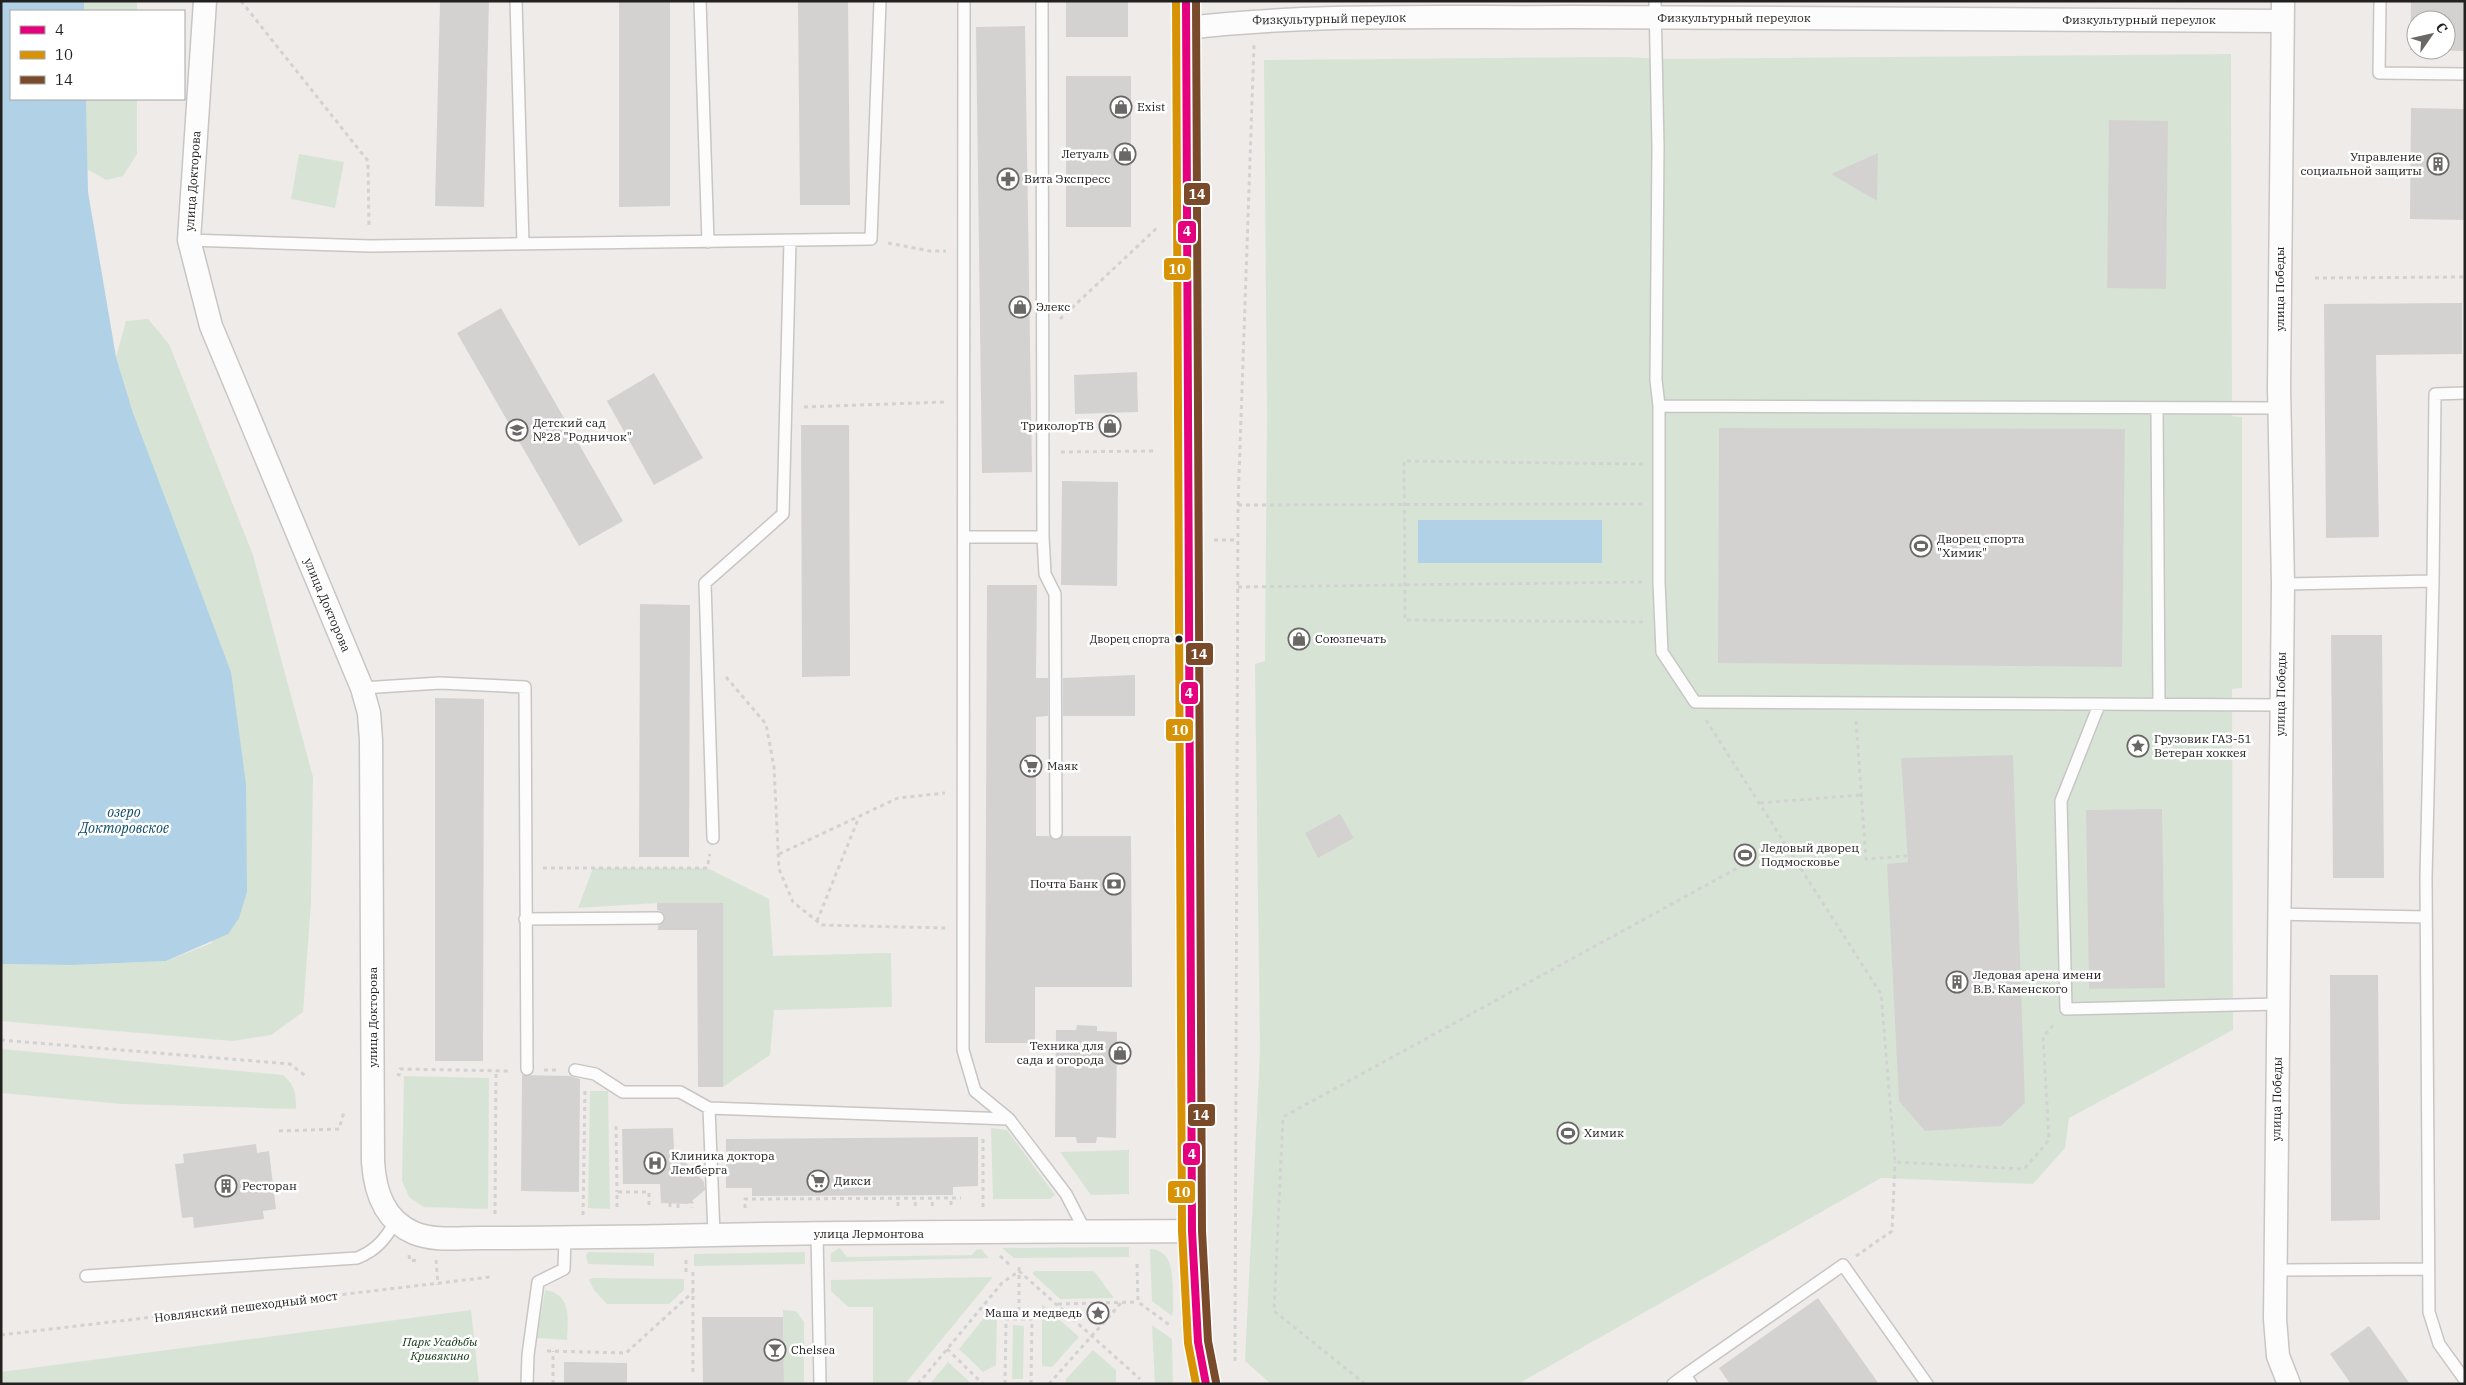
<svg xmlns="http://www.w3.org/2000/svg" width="2466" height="1385" font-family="'IBM Plex Serif',serif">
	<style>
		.green { fill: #d7e4d5 }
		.water { fill: #b0d1e6 }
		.building { fill: #d4d2d1; fill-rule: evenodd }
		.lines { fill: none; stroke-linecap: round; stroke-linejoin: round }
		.lane-casing { stroke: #c8c6c5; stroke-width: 14 }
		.street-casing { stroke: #c8c6c5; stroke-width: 25 }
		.secondary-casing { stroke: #c8c6c5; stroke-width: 30 }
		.path { stroke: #d3d2d2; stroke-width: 3; stroke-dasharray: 4 4; stroke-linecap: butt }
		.lane { stroke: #fcfcfc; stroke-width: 11 }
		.street { stroke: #fcfcfc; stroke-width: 22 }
		.secondary { stroke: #fcfcfc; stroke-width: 28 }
		.bus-1-casing { stroke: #fff; stroke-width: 11 }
		.bus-2-casing { stroke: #fff; stroke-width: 11 }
		.bus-3-casing { stroke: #fff; stroke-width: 11 }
		.bus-1 { stroke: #e5007d; stroke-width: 8 }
		.bus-2 { stroke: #d79205; stroke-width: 8 }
		.bus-3 { stroke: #7a4b2a; stroke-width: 8 }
		.bus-dot { fill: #232120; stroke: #fff; stroke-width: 2 }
		.labels { text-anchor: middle; stroke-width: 5; stroke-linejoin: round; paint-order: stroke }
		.bus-label { font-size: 11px; fill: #232120; stroke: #fff; text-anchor: end }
		.street-label { font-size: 12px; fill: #232120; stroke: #fff }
		.poi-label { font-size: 12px; fill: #232120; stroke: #fff; text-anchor: start }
		.park-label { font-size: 12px; font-style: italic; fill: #0b330e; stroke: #fff }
		.water-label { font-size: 14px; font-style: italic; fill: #104d6b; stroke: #fff }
		.line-badge { stroke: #fff; stroke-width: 2 }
		.badge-label { font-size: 14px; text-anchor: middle; font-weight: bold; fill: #fff }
	</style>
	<rect width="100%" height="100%" fill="#eeebe9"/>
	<path class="green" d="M84,1H137V11H84Z
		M2231,54L2232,416L2242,417V688L2232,689L2233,1030L2069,1118L2065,1148L2033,1184L1881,1178L1518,1384H1271L1245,1361L1260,1052L1255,664L1265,661L1267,415L1264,60L1624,57L1670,59Z
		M86,99H137V154L123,176L106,180L87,169Z
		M299,154L344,162L335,208L291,199Z
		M148,319L169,344L253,555L313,777L311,902L303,1012L271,1035L232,1041L1,1021V964L73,965L166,961L212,943L133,413L116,357L126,321Z
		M593,868H707L769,899L773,956L891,953L892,1007L774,1010L770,1055L723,1087V904L657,903L578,908Z
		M1,1049L283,1075C295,1085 296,1093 296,1109L123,1104L1,1093Z
		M404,1076L489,1078L488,1209L424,1207L409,1197L402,1181Z
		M590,1091H608L610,1209L588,1208Z
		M991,1128L1007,1130L1055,1195L1050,1199H993Z
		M1129,1150V1194L1091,1195L1060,1152Z
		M1129,1247V1257L1014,1258L1002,1248Z
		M840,1248L847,1257L972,1255L976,1250L981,1249L989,1258L831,1262V1253Z
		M1150,1249C1173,1250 1172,1274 1173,1292C1173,1300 1174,1309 1172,1316L1152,1301Z
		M588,1252L654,1253V1266L588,1264L586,1256Z
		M805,1252V1264L694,1266V1254Z
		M1034,1271H1094L1114,1298L1060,1299L1033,1274Z
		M993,1277L905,1384H873V1307H848L831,1291V1280Z
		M593,1278L684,1279V1290L669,1304H607L594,1290L589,1280Z
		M545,1290C572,1294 568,1319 567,1340L537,1338Z
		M1042,1304L1079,1337L1052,1367L1042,1366Z
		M471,1310L479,1384H1V1372Z
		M783,1310L796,1311L804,1322V1384H784Z
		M987,1314H997L996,1365L983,1372L959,1349Z
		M1013,1325L1024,1326L1023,1379H1012Z
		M1152,1325L1172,1339L1173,1384H1155Z
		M1093,1350L1116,1370V1384H1066V1379Z
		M948,1362L972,1384H930Z"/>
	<path class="water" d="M1,1H84V11H11V99H86L88,192L116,357L133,413L231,672L246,784L247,892L239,918L228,934L166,961L73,965L1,964Z
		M1418,520H1602V563H1418Z"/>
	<path class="building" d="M440,1H489L484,207L435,206Z
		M619,1H670V206L619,207Z
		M798,1H848L850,205H800Z
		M1066,1H1128V37H1066Z
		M2411,1H2465V51L2410,50ZM2416,20H2446V50H2416Z
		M1025,26L1032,472L982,473L976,27Z
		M1066,76H1131V227H1066Z
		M2411,108L2465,109V220L2410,219Z
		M2109,120L2168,121L2166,289L2107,288Z
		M1878,153L1877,201L1831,174Z
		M2462,303V354L2376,355L2379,537L2326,538L2324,304Z
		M501,308L623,521L579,546L457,333Z
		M1137,372L1138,412L1075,414L1074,375Z
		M654,373L703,458L654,485L607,401Z
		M801,425H849L850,676L802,677Z
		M1719,428L2125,429L2122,667L1718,663Z
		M1062,481L1118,482L1117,586L1061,585Z
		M987,585H1037L1036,678H1048V716L1036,717V836H1049L1056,840L1063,836H1131L1132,987H1035V1043H985Z
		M640,604L690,605L689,857H639Z
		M2331,635H2382L2384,878H2333Z
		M1135,675V716H1063V678Z
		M435,698L484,699L483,1061H435Z
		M2013,755L2025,1103L2001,1126L1925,1131L1899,1101L1887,864L1908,862L1901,758Z
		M2162,809L2165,988L2089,989L2086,810Z
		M1340,814L1354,838L1318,858L1305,833Z
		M657,903H723V1087H698L697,930H658V926L664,922L665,917L662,912L657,910Z
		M2330,975H2378L2380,1220L2331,1221Z
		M1077,1025L1097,1026V1031L1117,1032L1116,1138L1097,1137L1096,1143H1077L1076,1137H1055L1056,1030H1076Z
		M522,1075L570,1076L580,1079L579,1192L521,1191Z
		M673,1128L674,1150L704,1182L705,1190L688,1204L661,1203L660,1184H623L622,1129Z
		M978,1137V1186L953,1187V1195L752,1196V1188H726V1139Z
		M256,1144L257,1153L269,1151L276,1209L263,1211L264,1219L194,1228L193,1217L182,1218L175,1164L184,1163L183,1154Z
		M1818,1298L1879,1384H1730L1719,1368Z
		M702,1317H783L784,1384H703Z
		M2369,1326L2410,1384H2351L2330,1354Z
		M564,1362L627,1363V1384H564Z"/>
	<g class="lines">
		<g class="lane-casing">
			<path id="lane" d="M516,1L523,244
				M700,1L708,242
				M964,1L963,1050L975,1091L1009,1119L1066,1194L1081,1223L1083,1233
				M1655,1L1658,147L1656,380L1659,406L2279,408
				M2380,1L2379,73L2465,74
				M189,240L370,246L871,239L880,1
				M1659,406V582L1662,652L1695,702L2281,705
				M2157,408L2159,704
				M964,537H1043L1042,1
				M1043,537L1045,574L1055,594L1056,833
				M2433,581L2426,878L2429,1312L2439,1344L2465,1380
				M2283,584L2433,581L2435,394L2465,393
				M362,688L440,683L525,687L527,1069
				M2099,705L2061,801L2066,1009L2278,1004
				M713,838L705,583L783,514L790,241
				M2279,914L2426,917
				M525,919L658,918
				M575,1070L595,1074L623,1092H680L709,1108
				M714,1234L709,1108L1009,1119
				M817,1234L820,1384
				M2276,1270L2428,1269
				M86,1276L357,1258C377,1250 385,1239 396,1221
				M527,1384L528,1355L538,1282L564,1269L565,1238
				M1673,1384L1685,1375
				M1691,1384L1685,1375L1843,1265L1927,1384"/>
		</g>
		<g class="street-casing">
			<path id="street" d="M205,1L189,240L211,326L362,688L369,713L371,740L373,1162C375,1192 384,1220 414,1233C436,1242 464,1237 487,1238C548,1238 609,1237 670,1236C844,1231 1018,1232 1192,1231
				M2283,1L2279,388L2283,584L2275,1319L2278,1356L2289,1384
				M1186,28C1314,13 1443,18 1571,17C1808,17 2045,20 2282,21"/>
		</g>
		<g class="secondary-casing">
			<path id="secondary" d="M1186,1L1192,1231L1198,1342L1206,1384"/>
		</g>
		<path class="path" d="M241,1L368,161L369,228
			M888,243L930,251H946
			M2315,278L2465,277
			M1060,319L1158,227
			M804,407L945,402
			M1061,452L1157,451
			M1643,464L1404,461L1405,620L1644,622
			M1238,505L1643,504
			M1214,540H1238
			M1238,587L1642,582
			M726,677L766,724L774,767L779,869L793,902L822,925L945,928
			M1706,720L1881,994L1895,1162L2024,1169L2049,1140L2043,1037L2055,1023
			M1856,721L1866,859L1907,856
			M1760,803L1861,795
			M779,854L898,798L945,793
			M543,868H707L710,854
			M817,921L859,817
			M1,1040L290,1064L307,1077
			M544,1070H558
			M397,1074L399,1075L400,1069L510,1071
			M616,1126L617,1192
			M279,1131L339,1129L344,1112
			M685,1194L692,1203V1208
			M951,1205V1198
			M898,1206V1197
			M915,1206L916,1198
			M932,1206L933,1198
			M617,1207V1192H649V1207
			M670,1207V1196L681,1197L691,1189
			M983,1207V1135
			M678,1208V1197
			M745,1208V1199L961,1198
			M495,1214L496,1072
			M583,1215L585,1091
			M409,1255L410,1261L418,1260
			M1000,1256L1010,1265
			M1856,1256L1892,1231L1895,1162
			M436,1260L438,1285
			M1137,1264L1138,1302L1171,1326
			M686,1272V1260
			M693,1272V1376
			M1058,1304L1138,1302
			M1019,1319V1265
			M1,1335L490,1277
			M947,1349L983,1384
			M547,1351L626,1353L693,1292
			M1235,1361L1238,505L1254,45
			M553,1384V1351
			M918,1384L1002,1283L1019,1271L1140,1379
			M1005,1384L1006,1319H1032L1031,1384
			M1016,1384H1019
			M1049,1384L1121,1303
			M1365,1384L1274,1311L1283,1117L1785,842"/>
		<use href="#lane" class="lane"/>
		<use href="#street" class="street"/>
		<use href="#secondary" class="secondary"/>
		<g class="bus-1-casing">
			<path id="bus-1" d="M1186,1L1192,1231L1198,1342L1206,1384"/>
		</g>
		<g class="bus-2-casing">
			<path id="bus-2" d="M1176,1L1182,1231L1188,1343L1196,1384"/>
		</g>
		<g class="bus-3-casing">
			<path id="bus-3" d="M1196,1L1202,1231L1208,1341L1216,1382"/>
		</g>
		<use href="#bus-1" class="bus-1"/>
		<use href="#bus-2" class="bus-2"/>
		<use href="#bus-3" class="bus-3"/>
	</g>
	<defs>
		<g id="shop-ring" transform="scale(1.125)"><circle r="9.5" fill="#fff" stroke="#6a6866" stroke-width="1.5"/><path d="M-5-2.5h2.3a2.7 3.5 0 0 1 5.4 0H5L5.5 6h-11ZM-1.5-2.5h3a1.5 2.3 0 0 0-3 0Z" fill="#6a6866"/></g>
		<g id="building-ring" transform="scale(1.125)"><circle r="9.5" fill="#fff" stroke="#6a6866" stroke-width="1.5"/><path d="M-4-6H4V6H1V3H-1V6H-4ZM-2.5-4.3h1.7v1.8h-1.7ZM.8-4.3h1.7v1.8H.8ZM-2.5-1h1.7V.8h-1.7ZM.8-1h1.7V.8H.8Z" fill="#6a6866"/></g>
		<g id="pharmacy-ring" transform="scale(1.125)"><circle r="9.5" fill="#fff" stroke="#6a6866" stroke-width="1.5"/><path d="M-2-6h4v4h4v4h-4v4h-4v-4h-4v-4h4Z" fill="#6a6866"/></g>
		<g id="school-ring" transform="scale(1.125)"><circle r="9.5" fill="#fff" stroke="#6a6866" stroke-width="1.5"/><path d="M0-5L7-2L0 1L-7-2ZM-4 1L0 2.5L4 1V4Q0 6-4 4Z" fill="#6a6866"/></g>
		<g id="stadium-ring" transform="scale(1.125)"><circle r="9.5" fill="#fff" stroke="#6a6866" stroke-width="1.5"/><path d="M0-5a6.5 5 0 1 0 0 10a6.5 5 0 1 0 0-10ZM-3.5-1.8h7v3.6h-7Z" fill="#6a6866"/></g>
		<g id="sight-ring" transform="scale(1.125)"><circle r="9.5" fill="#fff" stroke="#6a6866" stroke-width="1.5"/><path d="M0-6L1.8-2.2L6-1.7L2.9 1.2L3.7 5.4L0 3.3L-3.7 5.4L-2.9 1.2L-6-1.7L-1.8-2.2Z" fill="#6a6866"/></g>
		<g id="supermarket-ring" transform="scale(1.125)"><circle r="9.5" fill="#fff" stroke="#6a6866" stroke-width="1.5"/><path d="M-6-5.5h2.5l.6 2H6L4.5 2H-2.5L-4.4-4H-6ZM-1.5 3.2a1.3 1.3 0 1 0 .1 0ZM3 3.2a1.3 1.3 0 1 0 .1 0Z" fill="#6a6866"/></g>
		<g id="bank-ring" transform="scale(1.125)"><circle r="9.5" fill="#fff" stroke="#6a6866" stroke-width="1.5"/><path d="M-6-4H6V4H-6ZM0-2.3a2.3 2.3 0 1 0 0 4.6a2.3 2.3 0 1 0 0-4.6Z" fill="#6a6866"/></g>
		<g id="hospital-ring" transform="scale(1.125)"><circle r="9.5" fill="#fff" stroke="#6a6866" stroke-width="1.5"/><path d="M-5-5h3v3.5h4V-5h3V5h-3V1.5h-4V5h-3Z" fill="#6a6866"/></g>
		<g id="bar-ring" transform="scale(1.125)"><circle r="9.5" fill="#fff" stroke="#6a6866" stroke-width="1.5"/><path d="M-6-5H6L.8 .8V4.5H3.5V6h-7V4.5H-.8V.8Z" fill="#6a6866"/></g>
	</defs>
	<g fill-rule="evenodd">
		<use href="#shop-ring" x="1121" y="107"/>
		<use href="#shop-ring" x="1125" y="154"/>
		<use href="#building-ring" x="2438" y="164"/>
		<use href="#pharmacy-ring" x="1008" y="179"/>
		<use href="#shop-ring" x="1020" y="307"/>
		<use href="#shop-ring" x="1110" y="426"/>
		<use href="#school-ring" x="517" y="430"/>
		<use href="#stadium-ring" x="1921" y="546"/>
		<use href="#shop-ring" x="1299" y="639"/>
		<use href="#sight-ring" x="2138" y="746"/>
		<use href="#supermarket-ring" x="1031" y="766"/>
		<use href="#stadium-ring" x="1745" y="855"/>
		<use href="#bank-ring" x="1114" y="884"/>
		<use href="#building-ring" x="1957" y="982"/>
		<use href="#shop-ring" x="1120" y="1053"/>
		<use href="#stadium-ring" x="1568" y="1133"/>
		<use href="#hospital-ring" x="655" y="1163"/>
		<use href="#supermarket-ring" x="818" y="1181"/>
		<use href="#building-ring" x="226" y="1186"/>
		<use href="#sight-ring" x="1098" y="1313"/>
		<use href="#bar-ring" x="775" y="1350"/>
	</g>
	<circle class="bus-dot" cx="1179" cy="639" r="4.5"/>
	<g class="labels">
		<g class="bus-label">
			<text x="1170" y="643">Дворец спорта</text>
		</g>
		<g class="street-label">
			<text x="1734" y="22">Физкультурный переулок</text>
			<text transform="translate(1329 19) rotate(-1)" y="4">Физкультурный переулок</text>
			<text x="2139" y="24">Физкультурный переулок</text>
			<text transform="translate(193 181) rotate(-86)" y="4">улица Докторова</text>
			<text transform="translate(2280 289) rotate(-90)" y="4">улица Победы</text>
			<text transform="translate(327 605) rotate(67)" y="4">улица Докторова</text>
			<text transform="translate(2281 694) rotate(-89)" y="4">улица Победы</text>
			<text transform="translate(373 1017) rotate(-90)" y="4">улица Докторова</text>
			<text transform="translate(2277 1099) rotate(-89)" y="4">улица Победы</text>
			<text x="869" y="1238">улица Лермонтова</text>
			<text transform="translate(246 1307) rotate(-7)" y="4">Новлянский пешеходный мост</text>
		</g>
		<g class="poi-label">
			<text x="1137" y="111">Exist</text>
			<text x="1109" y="158" text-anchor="end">Летуаль</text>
			<text x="2422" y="161" text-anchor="end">Управление<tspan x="2422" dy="14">социальной защиты</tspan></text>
			<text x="1024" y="183">Вита Экспресс</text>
			<text x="1036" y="311">Элекс</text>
			<text x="533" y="427">Детский сад<tspan x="533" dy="14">№28 "Родничок"</tspan></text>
			<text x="1094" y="430" text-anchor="end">ТриколорТВ</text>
			<text x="1937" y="543">Дворец спорта<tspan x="1937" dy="14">"Химик"</tspan></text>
			<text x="1315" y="643">Союзпечать</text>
			<text x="2154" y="743">Грузовик ГАЗ-51<tspan x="2154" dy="14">Ветеран хоккея</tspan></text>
			<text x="1047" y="770">Маяк</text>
			<text x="1761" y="852">Ледовый дворец<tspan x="1761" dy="14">Подмосковье</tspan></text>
			<text x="1098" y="888" text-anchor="end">Почта Банк</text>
			<text x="1973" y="979">Ледовая арена имени<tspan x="1973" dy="14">В.В. Каменского</tspan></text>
			<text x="1104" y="1050" text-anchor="end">Техника для<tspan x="1104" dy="14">сада и огорода</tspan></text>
			<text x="1584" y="1137">Химик</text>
			<text x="671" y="1160">Клиника доктора<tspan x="671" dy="14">Лемберга</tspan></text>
			<text x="834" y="1185">Дикси</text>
			<text x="242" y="1190">Ресторан</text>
			<text x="1082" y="1317" text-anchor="end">Маша и медведь</text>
			<text x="791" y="1354">Chelsea</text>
		</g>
		<g class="park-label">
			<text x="440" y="1346">Парк Усадьбы<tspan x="440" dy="14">Кривякино</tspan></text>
		</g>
		<g class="water-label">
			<text x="124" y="817">озеро<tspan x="124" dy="16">Докторовское</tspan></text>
		</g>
	</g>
	<g class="line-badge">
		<rect x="1183" y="182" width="28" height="24" rx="5" fill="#7a4b2a"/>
		<rect x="1177" y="220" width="20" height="24" rx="5" fill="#e5007d"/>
		<rect x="1163" y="257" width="29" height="24" rx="5" fill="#d79205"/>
		<rect x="1185" y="642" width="29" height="24" rx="5" fill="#7a4b2a"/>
		<rect x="1180" y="681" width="19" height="24" rx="5" fill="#e5007d"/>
		<rect x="1165" y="718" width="29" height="24" rx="5" fill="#d79205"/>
		<rect x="1187" y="1103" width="29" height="24" rx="5" fill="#7a4b2a"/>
		<rect x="1182" y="1142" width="19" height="24" rx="5" fill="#e5007d"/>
		<rect x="1167" y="1180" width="29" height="24" rx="5" fill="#d79205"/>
	</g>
	<g class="badge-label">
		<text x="1197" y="199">14</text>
		<text x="1187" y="236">4</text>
		<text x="1177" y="274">10</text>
		<text x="1199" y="659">14</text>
		<text x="1189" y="698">4</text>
		<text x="1180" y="735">10</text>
		<text x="1201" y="1120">14</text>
		<text x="1192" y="1159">4</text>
		<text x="1182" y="1197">10</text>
	</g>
	<rect width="2466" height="1385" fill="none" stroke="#232120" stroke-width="5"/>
	<rect x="10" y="10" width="175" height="90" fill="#ffffff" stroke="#a7a6a6"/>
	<rect x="20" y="26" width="25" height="8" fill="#e5007d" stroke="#a7a6a6"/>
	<text x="55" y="35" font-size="15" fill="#232120">4</text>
	<rect x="20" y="51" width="25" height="8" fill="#d79205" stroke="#a7a6a6"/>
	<text x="55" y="60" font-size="15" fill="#232120">10</text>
	<rect x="20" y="76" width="25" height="8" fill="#7a4b2a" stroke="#a7a6a6"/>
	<text x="55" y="85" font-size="15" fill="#232120">14</text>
	<g transform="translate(2431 35) rotate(56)"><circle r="24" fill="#ffffff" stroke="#a7a6a6"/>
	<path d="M0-4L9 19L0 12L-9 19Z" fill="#6a6866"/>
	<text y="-8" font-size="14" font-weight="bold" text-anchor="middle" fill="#232120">С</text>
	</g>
</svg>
